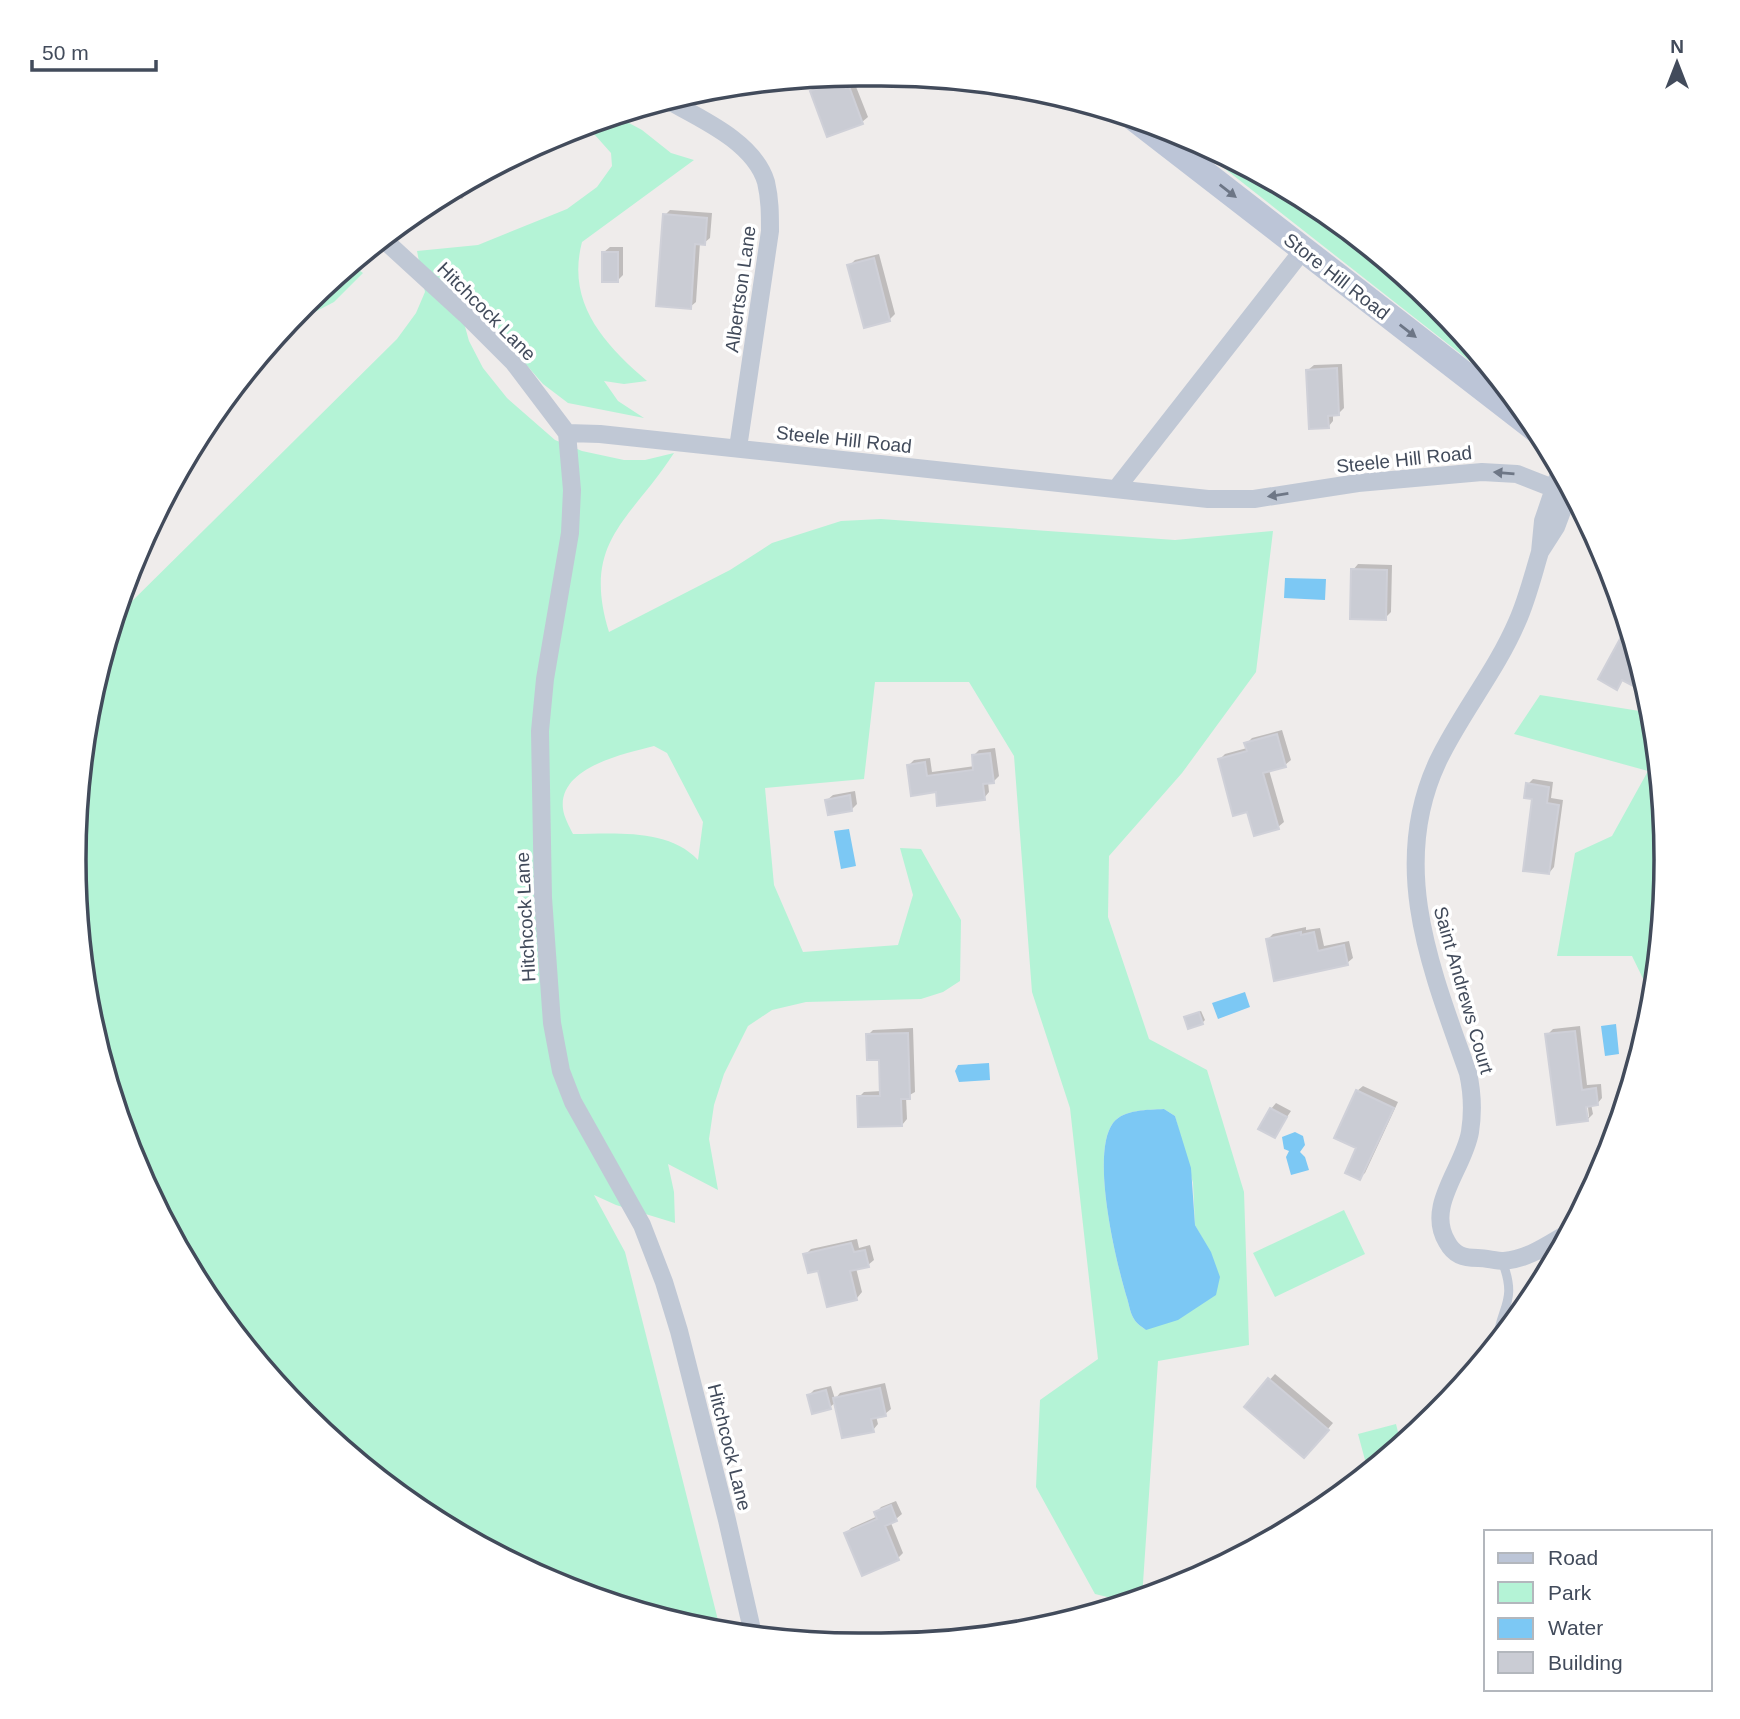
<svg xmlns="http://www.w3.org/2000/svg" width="1740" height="1719" font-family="Arial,sans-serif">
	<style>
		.green { fill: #b4f3d6; fill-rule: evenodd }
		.water { fill: #7cc8f4 }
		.shadow { fill: #0003; fill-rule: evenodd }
		.building { fill: #caccd4; stroke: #cfd0d8; stroke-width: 2 }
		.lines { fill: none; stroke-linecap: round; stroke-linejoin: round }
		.lane { stroke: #c0c8d5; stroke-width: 9 }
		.street { stroke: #c0c8d5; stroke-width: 18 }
		.secondary { stroke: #bcc5d7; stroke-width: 26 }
		.oneway { fill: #6d7686 }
		.oneway2 { fill: #6e7786 }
		.labels { text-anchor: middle; stroke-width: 7; stroke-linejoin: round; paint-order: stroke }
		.street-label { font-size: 19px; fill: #424b5b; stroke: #fff }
		.rim { fill: none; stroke: #424b5b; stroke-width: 3.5 }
	</style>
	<rect width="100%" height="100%" fill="#efeceb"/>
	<path class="green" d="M616,116L642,130L671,153L694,160L582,242C566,303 604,344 647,381L624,384L604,381L618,401L644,418L568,403L543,384L483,315L456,294L469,341L483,368L507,398L555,440L582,451L624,460H645L674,453C630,521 581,541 609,632L730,570L772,543L841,521L881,519L1175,540L1273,531L1256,672L1182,773L1109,856L1108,917L1149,1039L1207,1070L1244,1192L1249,1345L1158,1361L1142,1598L1128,1602L1095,1594L1036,1487L1040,1400L1098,1359L1070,1108L1032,992L1014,756L969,682H875L864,779L765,788L774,885L803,952L898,945L913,895L900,848L921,849L961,920L960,981L943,992L921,999L806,1002L772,1010L748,1026L724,1074L714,1105L709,1139L718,1190L668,1164L674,1192L675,1223L616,1205L594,1195L625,1252L721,1632L707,1630L559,1586L423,1513L304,1416L206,1296L133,1161L89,1013L74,860L89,707L116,617L397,339L416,313L425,292L417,251L478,245L567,209L597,187L612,166L611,153L586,125ZM654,746L667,753L703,822L698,860C668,828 614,834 573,834C569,826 564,817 563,809C558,767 624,754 654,746ZM1164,1109L1175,1116L1193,1183L1195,1225L1210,1252L1146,1330C1142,1327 1136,1323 1134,1319C1130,1313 1129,1304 1127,1298C1116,1262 1090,1154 1113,1123C1124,1109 1148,1110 1164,1109Z
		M1178,132L1317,206L1436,303L1508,391Z
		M352,265L363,273L334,302L284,328L303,304Z
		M1540,695L1652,713L1666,859L1653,999L1632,956H1557L1575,853L1612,836L1648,771L1514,734Z
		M1344,1210L1365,1254L1275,1297L1253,1253Z
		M1396,1424L1401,1444L1368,1471L1358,1434Z"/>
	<path class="water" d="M1285,578L1326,579L1325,600L1284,598Z
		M849,829L856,866L841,869L834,831Z
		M1245,992L1250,1007L1218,1019L1212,1003Z
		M1616,1024L1619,1054L1605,1056L1601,1026Z
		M989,1063L990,1080L959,1082L955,1071L958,1065Z
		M1164,1109L1175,1116L1191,1168L1195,1225L1211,1252L1220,1277L1216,1295L1178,1320L1146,1330C1142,1327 1136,1323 1134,1319C1130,1313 1129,1304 1127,1298C1116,1262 1090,1154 1113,1123C1124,1109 1148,1110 1164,1109Z
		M1295,1132L1303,1136L1305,1145L1300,1152L1305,1157L1309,1170L1291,1175L1286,1157L1289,1151L1284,1149L1282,1137Z"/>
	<path class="shadow" d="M851,74L868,117L862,122L812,92L818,86Z
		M479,176L462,199L450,191Z
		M670,210L712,213L710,238L704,243H700L696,302L690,307L665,215Z
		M610,247H623V275L618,280L604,252Z
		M879,254L895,314L890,319L865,326L849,266L855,260Z
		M1342,364L1344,408L1338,414H1333V421L1328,427L1308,370L1314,365Z
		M1358,564L1392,565L1391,612L1385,618L1353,570Z
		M1282,730L1291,760L1285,765L1269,770L1284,822L1278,827L1248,810L1220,759L1225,754L1247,748L1246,744L1252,738Z
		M995,748L999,776L994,781L988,782L989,792L984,798L937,790L909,765L914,760L930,758L932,772L975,766L973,756L979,750Z
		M1533,779L1553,782L1551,798L1563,800L1554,867L1549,873L1534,798L1528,784Z
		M855,791L857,804L852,809L827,800L833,795Z
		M1306,927V930L1320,928L1324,946L1349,941L1353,958L1347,963L1267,940L1273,934Z
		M1201,1011L1205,1020L1202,1023L1188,1016Z
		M1580,1026L1587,1085L1601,1084L1602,1098L1597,1104H1591L1593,1114L1587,1120L1558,1123L1547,1035L1553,1029ZM1583,1098H1587L1589,1117H1586Z
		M913,1028L915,1092L906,1097L907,1119L902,1125L859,1097L864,1092L882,1091L881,1058L868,1035L873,1030Z
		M1363,1086L1398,1102L1365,1173L1359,1178L1357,1091Z
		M1276,1103L1291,1111L1274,1136L1271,1109Z
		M857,1239L859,1248L870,1245L874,1260L868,1265L856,1268L862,1292L857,1298L805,1255L811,1249Z
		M1275,1374L1333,1423L1309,1451L1246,1406Z
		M885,1383L891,1409L885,1414L876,1416L878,1424L873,1430L836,1402L830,1407L809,1395L814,1390L831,1386L835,1399L840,1393Z
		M896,1501L902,1514L891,1523L903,1553L898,1558L846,1533L851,1528L878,1516L876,1513L881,1507Z
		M1226,1555L1236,1556L1220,1565L1221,1560Z"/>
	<path class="building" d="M846,78L863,124L827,137L810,91Z
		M663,214L707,218L705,245L695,244L691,309L656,306Z
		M602,252H618V282H602Z
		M874,258L890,321L864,328L847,265Z
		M1337,368L1339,415L1328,416L1329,428L1309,429L1306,370Z
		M1351,569L1387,570L1386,620L1350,619Z
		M1627,626L1642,674L1635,687L1622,680L1617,690L1598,679Z
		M1277,734L1286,767L1263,773L1279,829L1254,836L1247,812L1233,816L1218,759L1247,751L1244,743Z
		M990,753L994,783L983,784L985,800L937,806L936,792L911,796L907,765L925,762L927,776L973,770L972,755Z
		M1526,783L1549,787L1547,803L1559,805L1549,874L1523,871L1532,799L1524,798Z
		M850,795L852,811L828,815L825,800Z
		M1301,932V935L1314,932L1318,951L1344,945L1348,965L1274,981L1266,939Z
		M1199,1012L1203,1024L1188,1029L1184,1017Z
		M1575,1031L1582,1090L1596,1088L1598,1105L1586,1107L1588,1121L1557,1125L1545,1034Z
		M908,1033L910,1099H901L902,1126L858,1127L857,1096H880L879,1060H867L866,1034Z
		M1356,1090L1394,1108L1360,1180L1345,1173L1356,1148L1334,1138Z
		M1270,1108L1287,1117L1275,1138L1258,1129Z
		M851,1243L854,1252L865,1250L869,1267L850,1271L857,1300L827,1307L818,1271L808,1273L803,1254Z
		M1268,1378L1329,1430L1304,1458L1244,1407Z
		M880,1388L886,1416L871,1419L874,1432L842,1438L833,1398Z
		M826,1390L831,1409L812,1414L807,1395Z
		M891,1505L897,1521L885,1526L899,1560L862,1576L844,1533L877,1519L874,1512Z"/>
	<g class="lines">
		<path class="lane" d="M1497,1341C1501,1305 1518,1302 1502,1261"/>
		<path class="street" d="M667,100C701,119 754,142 766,182C770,199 770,214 770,231L738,448
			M383,239L465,314L514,363L567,433L572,490L570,533L545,679L540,731L543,898L552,1023L561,1071L573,1102L642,1225L664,1282L679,1331L727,1520L753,1634
			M567,433L600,434L1208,499H1254L1358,483L1482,472L1517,474L1568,494
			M1560,471L1543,521L1540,552L1556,527L1570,490
			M1116,489L1303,250
			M1540,552C1533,575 1527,600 1517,622C1496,671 1461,713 1438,761C1388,867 1432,971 1468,1073C1472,1091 1473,1113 1470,1132C1464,1168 1425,1206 1447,1242C1454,1255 1463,1258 1478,1258C1487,1258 1495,1261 1504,1261C1528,1259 1547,1245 1568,1233"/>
		<path class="secondary" d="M1135,119L1539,432"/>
	</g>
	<defs><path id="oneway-solid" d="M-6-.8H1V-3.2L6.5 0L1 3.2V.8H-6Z" transform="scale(1.75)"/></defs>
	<g class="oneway">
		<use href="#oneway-solid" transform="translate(1228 191) rotate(38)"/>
		<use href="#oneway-solid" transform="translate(1408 331) rotate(38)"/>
	</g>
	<g class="oneway2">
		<use href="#oneway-solid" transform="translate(1504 473) rotate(-175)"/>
		<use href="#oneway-solid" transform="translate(1278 495) rotate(171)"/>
	</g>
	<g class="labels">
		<g class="street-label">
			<text transform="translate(1337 276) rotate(38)" y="7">Store Hill Road</text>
			<text transform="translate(740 289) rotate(-82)" y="7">Albertson Lane</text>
			<text transform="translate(487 311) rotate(45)" y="7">Hitchcock Lane</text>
			<text transform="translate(844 439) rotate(6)" y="7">Steele Hill Road</text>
			<text transform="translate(1404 459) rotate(-6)" y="7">Steele Hill Road</text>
			<text transform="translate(525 917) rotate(-93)" y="7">Hitchcock Lane</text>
			<text transform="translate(1464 990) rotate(74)" y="7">Saint Andrews Court</text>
			<text transform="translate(730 1447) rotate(76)" y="7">Hitchcock Lane</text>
		</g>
	</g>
	<path d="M0 0H1740V1719H0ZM859 86H881A773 773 0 0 1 1654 859V860A773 773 0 0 1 881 1633H859A773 773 0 0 1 86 860V859A773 773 0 0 1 859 86Z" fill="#fff" fill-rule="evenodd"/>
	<path class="rim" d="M859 86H881A773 773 0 0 1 1654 859V860A773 773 0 0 1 881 1633H859A773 773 0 0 1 86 860V859A773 773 0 0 1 859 86Z"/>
	<rect x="1484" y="1530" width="228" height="161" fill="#ffffff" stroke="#b3b7bd" stroke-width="2"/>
	<rect x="1498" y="1553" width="35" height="10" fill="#bcc5d7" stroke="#b3b7bd" stroke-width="2"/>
	<text x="1548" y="1565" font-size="21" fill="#424b5b">Road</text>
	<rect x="1498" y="1582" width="35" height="21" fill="#b4f3d6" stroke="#b3b7bd" stroke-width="2"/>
	<text x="1548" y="1600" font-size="21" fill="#424b5b">Park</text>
	<rect x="1498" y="1618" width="35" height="21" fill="#7cc8f4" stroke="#b3b7bd" stroke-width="2"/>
	<text x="1548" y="1635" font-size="21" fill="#424b5b">Water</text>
	<rect x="1498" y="1652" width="35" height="21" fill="#caccd4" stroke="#b3b7bd" stroke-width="2"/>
	<text x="1548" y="1670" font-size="21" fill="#424b5b">Building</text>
	<g transform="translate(1677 63)" stroke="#ffffff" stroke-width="5" paint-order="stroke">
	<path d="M0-5L12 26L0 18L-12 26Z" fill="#424b5b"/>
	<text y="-10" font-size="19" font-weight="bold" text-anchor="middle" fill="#424b5b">N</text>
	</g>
	<path d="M32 60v10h124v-10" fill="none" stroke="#424b5b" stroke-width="3.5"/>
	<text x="42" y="60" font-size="21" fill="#424b5b" stroke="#ffffff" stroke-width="5" paint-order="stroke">50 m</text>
</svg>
